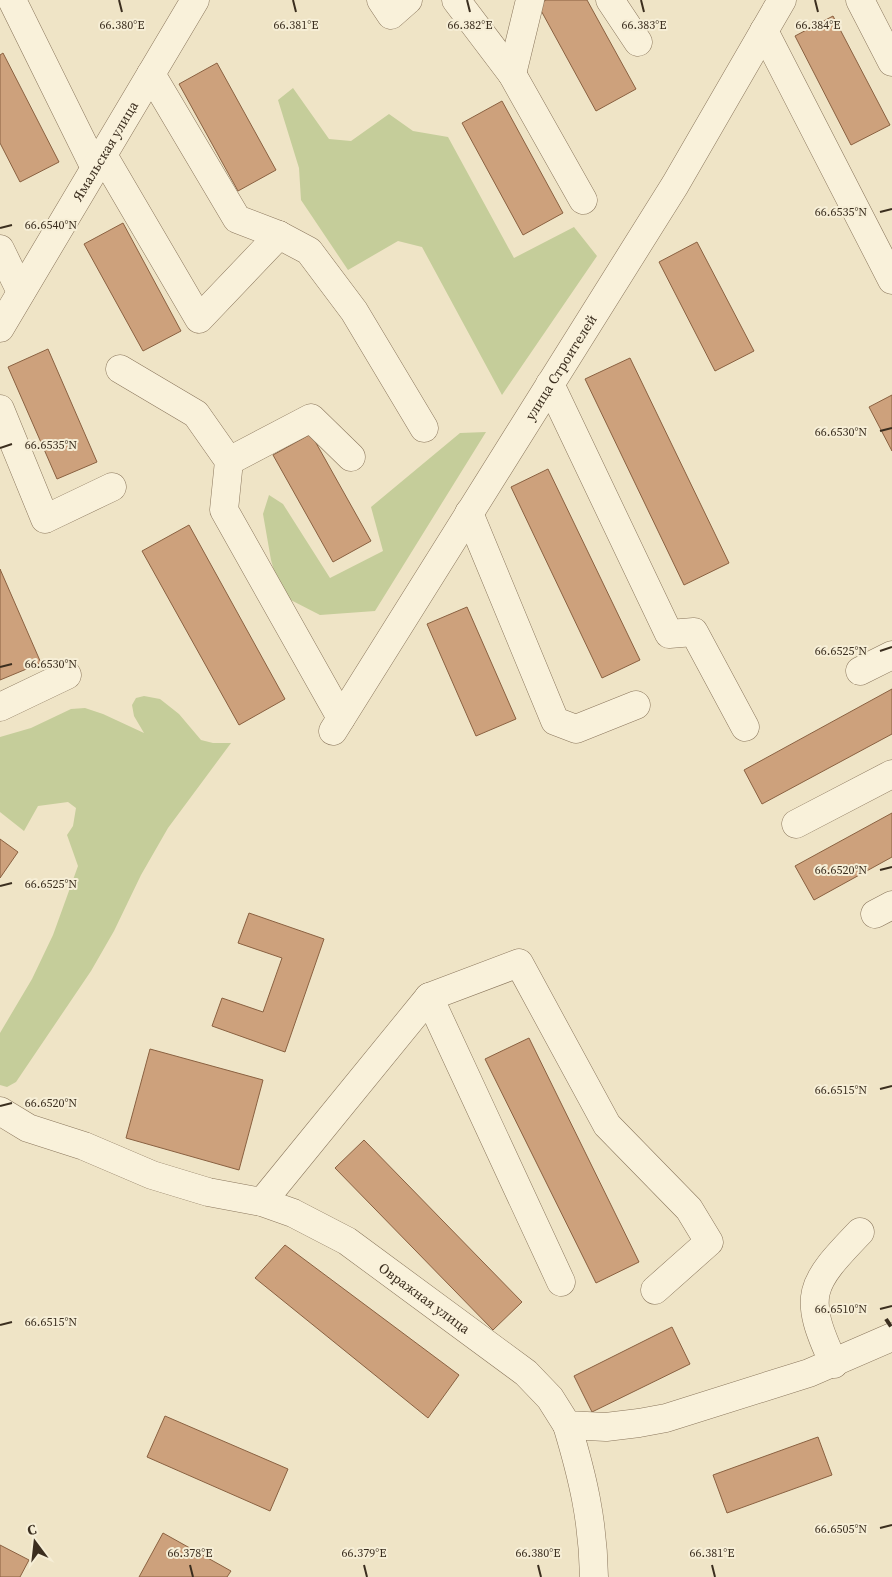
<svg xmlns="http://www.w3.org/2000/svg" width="892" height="1577" font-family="'Source Serif 4',serif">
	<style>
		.green { fill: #c5cd9a }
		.building { fill: #cda17c; stroke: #8a6141 }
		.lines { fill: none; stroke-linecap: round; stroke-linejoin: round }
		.minor-casing { stroke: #8a765c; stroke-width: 29 }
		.minor { stroke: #f9f1da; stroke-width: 28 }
		.rail { stroke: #3b2e1f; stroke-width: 4; stroke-dasharray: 9 9; stroke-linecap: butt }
		.ticks { fill: none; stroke: #3b2e1f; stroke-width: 2 }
		.labels { text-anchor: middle; stroke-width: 4; stroke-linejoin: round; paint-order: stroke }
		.street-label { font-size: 14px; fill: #3b2e1f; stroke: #f6eed6 }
		.ticks-label { font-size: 12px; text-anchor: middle; fill: #3b2e1f; stroke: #f6eed6; stroke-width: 4; stroke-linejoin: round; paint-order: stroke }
	</style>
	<rect width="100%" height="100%" fill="#efe4c6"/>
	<path class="green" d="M293,88L329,139L351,141L389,114L413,131L448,137L514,258L574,227L597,256L502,395L422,247L398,241L348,270L301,200L299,168L278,100Z
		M486,432L375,611L320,615L281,595L271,560L263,514L269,495L283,504L330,578L383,551L371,507L460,433Z
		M144,696L160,699L179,714L201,740L213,743H231L168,828L141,875L114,931L91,971L16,1082L7,1087L0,1085V1033L32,979L53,935L78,866L67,835L73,826L76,808L68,802L38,806L24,831L0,812V737L31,728L71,709L85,708L103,714L144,733L134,716L132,705L136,698Z"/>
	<path class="building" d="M546,0H587L636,89L596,111L538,5Z
		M833,16L890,125L851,145L795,36Z
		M3,53L59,162L20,182L0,143V55Z
		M217,63L276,170L238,191L179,84Z
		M502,101L563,213L523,235L462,123Z
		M123,223L181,331L143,351L84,244Z
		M697,242L754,351L715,371L659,262Z
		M48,349L97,462L57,479L8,367Z
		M630,358L729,563L684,585L585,379Z
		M892,395V451L869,407Z
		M311,434L371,541L333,562L273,455Z
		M548,469L640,660L602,678L511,487Z
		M189,525L285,699L239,725L142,551Z
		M0,569L41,663L0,680Z
		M467,607L516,719L476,736L427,624Z
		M892,689V734L762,804L744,770Z
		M892,813V857L814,900L795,866Z
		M0,839L18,852L0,878Z
		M249,913L324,939L285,1052L212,1026L222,998L263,1012L282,958L238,943Z
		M529,1038L639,1262L596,1283L485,1059Z
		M150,1049L263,1080L239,1170L126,1138Z
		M364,1140L522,1302L493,1330L335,1168Z
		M285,1245L459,1375L428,1418L255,1278Z
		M672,1327L690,1364L592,1412L574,1376Z
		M165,1416L288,1469L270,1511L147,1457Z
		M818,1437L832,1475L727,1513L713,1475Z
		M163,1533L231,1571L227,1577H139Z
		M0,1545L29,1560L20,1577H0Z"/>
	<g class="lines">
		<g class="minor-casing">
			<g id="minor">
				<path d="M12,0L95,168"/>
				<path d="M381,0L391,15L408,0"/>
				<path d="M456,0L512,74L583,200"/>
				<path d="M610,0L638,42"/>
				<path d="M860,0L892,62"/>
				<path d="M764,31L892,280"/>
				<path d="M151,74L237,219L279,235L309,251L354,311L424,428"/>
				<path d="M512,74L530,0"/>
				<path d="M103,155L199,319L279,235"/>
				<path d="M0,249L21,292"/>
				<path id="s1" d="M0,328L195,0"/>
				<path d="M120,369L196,414L229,461L224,510L341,718"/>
				<path d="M550,384L669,634L694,632L745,727"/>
				<path d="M0,409L45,519L112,487"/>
				<path d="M229,461L311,418L351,457"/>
				<path d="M469,513L555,721L576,729L636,705"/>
				<path d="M860,671L892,655"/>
				<path d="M0,707L67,675"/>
				<path id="s2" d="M333,731L675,185L782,0"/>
				<path d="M796,824L892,774"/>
				<path d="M875,914L892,905"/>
				<path d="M429,997L561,1282"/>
				<path id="s3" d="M0,1111L28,1128L84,1146L152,1175L208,1192L262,1202L293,1213L347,1241L526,1373L550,1398L567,1425L606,1427L639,1423L666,1418L809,1373L892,1337"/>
				<path d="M262,1202L429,997L519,963L607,1125L689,1209L709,1242L655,1290"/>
				<path d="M834,1364C802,1295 809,1285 860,1232"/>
				<path d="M567,1425C583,1478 593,1521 594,1577"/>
			</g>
		</g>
		<use href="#minor" class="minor"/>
		<path class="rail" d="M886,1319L892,1328"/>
	</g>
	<path class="ticks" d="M119,0L122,12M293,0L296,12M467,0L470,12M641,0L644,12M815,0L818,12M880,212L892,209M0,228L12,225M880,431L892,428M0,448L12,444M880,651L892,647M0,667L12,664M880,870L892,867M0,886L12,883M880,1089L892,1086M0,1106L12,1103M880,1309L892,1306M0,1325L12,1322M880,1528L892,1525M190,1565L193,1577M364,1565L367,1577M538,1565L541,1577M712,1565L715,1577"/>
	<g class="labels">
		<g class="street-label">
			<text dy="5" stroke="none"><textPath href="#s1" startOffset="206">Ямальская улица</textPath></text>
			<text dy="5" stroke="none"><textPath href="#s2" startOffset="429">улица Строителей</textPath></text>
			<text dy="5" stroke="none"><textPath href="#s3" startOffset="469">Овражная улица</textPath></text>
		</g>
	</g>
	<g class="ticks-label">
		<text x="122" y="29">66.380°E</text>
		<text x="296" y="29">66.381°E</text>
		<text x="470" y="29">66.382°E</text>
		<text x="644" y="29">66.383°E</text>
		<text x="818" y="29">66.384°E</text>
		<text x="841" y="216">66.6535°N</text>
		<text x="51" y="229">66.6540°N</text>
		<text x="841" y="436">66.6530°N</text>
		<text x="51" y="449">66.6535°N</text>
		<text x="841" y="655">66.6525°N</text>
		<text x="51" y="668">66.6530°N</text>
		<text x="841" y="874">66.6520°N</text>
		<text x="51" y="888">66.6525°N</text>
		<text x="841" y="1094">66.6515°N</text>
		<text x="51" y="1107">66.6520°N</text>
		<text x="841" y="1313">66.6510°N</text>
		<text x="51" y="1326">66.6515°N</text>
		<text x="841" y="1533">66.6505°N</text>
		<text x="190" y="1557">66.378°E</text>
		<text x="364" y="1557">66.379°E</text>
		<text x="538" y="1557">66.380°E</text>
		<text x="712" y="1557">66.381°E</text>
	</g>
	<g transform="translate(35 1542) rotate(345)" stroke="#f6eed6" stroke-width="4" paint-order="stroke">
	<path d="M0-4L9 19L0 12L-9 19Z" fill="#3b2e1f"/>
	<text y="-8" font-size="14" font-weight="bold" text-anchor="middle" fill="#3b2e1f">С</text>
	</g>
</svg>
